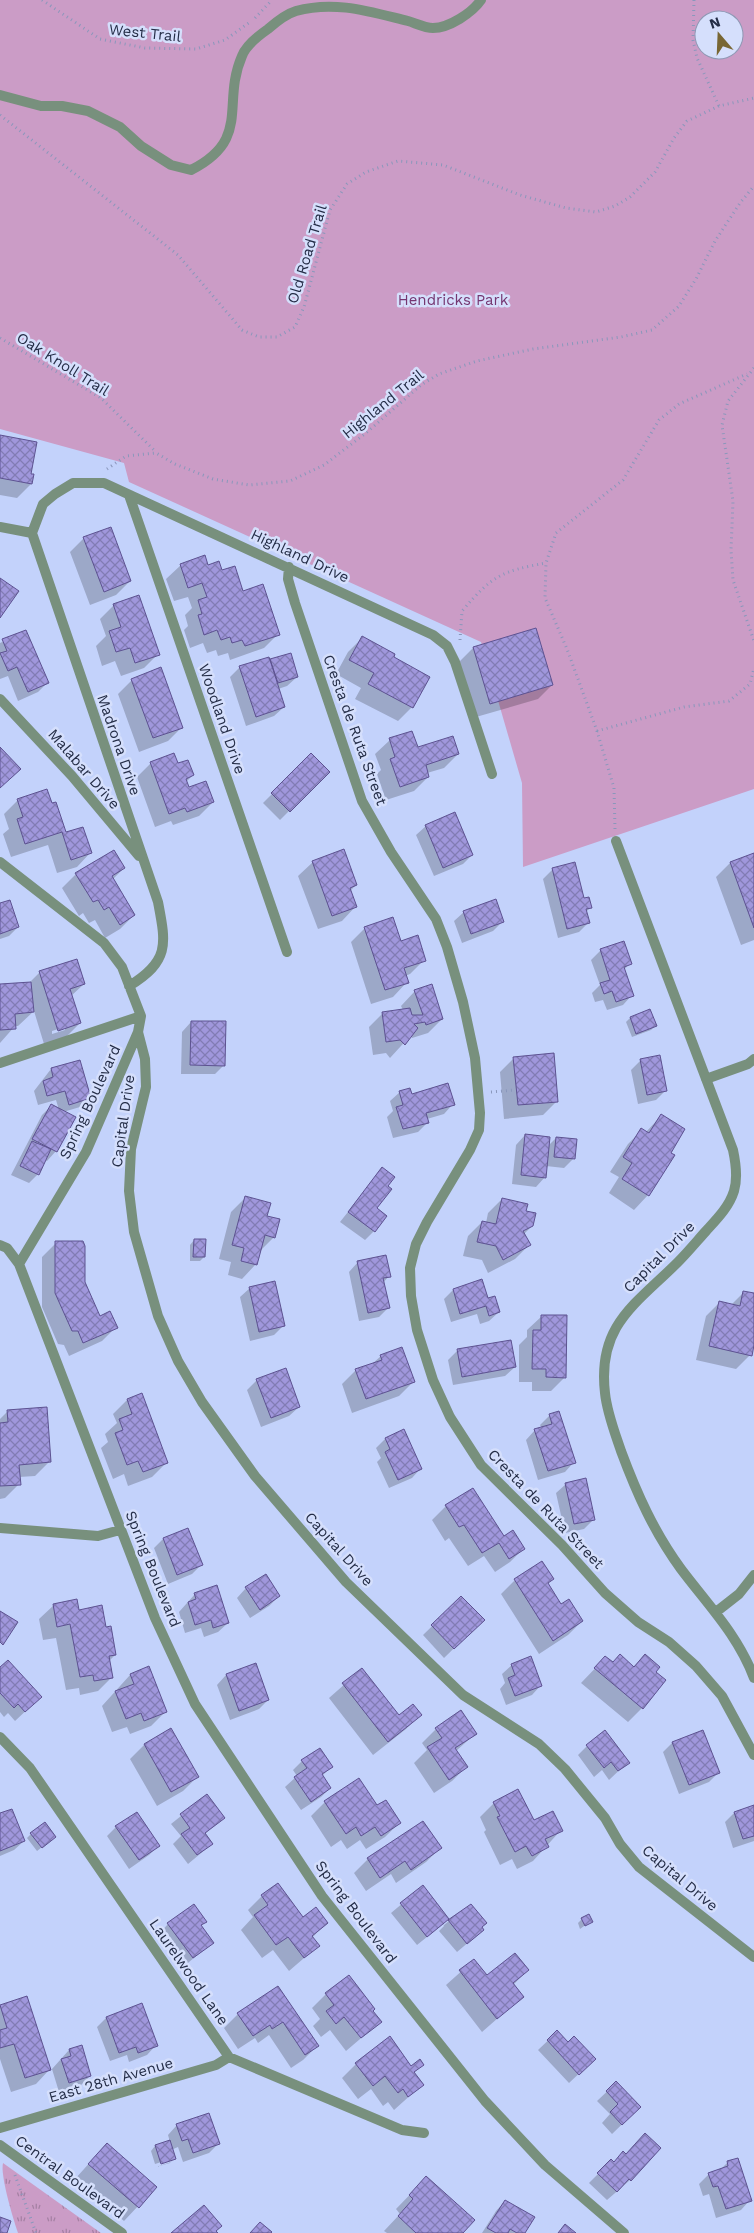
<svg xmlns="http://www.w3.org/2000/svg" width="754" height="2233" font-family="'Work Sans',sans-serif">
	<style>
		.grass { fill: url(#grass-tufts) }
		.park { fill: #cb9cc6; fill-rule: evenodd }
		.shadow { fill: #0003; fill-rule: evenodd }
		.building { fill: url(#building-cross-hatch); stroke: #5d5291 }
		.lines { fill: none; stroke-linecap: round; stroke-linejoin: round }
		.path { stroke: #8a97bb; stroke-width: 3; stroke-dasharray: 1 4; stroke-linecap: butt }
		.minor { stroke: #78907d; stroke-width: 10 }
		.labels { text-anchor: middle; stroke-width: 5; stroke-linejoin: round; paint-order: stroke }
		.street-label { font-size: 15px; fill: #242d47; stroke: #d5dffc }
		.park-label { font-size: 15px; fill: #753671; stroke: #d5dffc }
	</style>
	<defs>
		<pattern id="grass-tufts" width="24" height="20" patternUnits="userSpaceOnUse" patternTransform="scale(1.25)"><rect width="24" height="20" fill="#cb9cc6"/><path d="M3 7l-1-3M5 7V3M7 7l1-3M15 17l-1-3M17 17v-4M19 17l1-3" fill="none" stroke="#a580a3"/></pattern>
		<pattern id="building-cross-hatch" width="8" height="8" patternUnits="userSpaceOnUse" patternTransform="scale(1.25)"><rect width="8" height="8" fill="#a097dc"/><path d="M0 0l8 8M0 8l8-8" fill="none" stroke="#827cb4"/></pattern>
	</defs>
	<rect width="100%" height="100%" fill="#c3d2fb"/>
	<path class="grass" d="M3,2163L101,2233H18C13,2219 0,2175 3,2163Z"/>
	<path class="park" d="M0,0H754V789L523,867L522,783L481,642L129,482L124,463L0,429ZM704,20H734V50H704Z"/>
	<path class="shadow" d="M0,437L30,475L31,484L17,498L0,495Z
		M84,538L130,581L116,595L90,605L70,552Z
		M181,565L208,566L222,571L278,634L264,648L230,660L228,653L218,656L216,650L207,653L203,643L190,648L184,630L188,626L185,615L192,608L188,597L174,601L166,579Z
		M114,605L158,654L144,668L121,676L115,661L102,666L96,646L106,636L100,619Z
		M26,631L47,683L38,692L18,701L8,676L0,679V643Z
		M362,638L392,658L412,707L398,721L355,699L361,688L336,674L348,652Z
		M473,648L552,685L538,699L476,717L459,662Z
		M290,655L297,677L287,686L278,689L284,707L274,716L246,726L230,677L240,667Z
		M132,680L182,727L168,741L139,752L118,694Z
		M390,740L417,749L458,754L444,768L427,773L428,777L414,791L386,800L377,774L381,770L375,754Z
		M311,755L328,772L280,820L263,803Z
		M151,763L178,765L193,775L186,782L188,789L213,802L199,816L173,825L171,821L155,827L137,777Z
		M18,800L66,834L91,852L77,867L57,873L48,845L11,857L3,834L9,829L4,814Z
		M426,826L472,855L463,864L434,876L416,835Z
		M754,854V940L741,945L716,877L730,863Z
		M313,862L356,885L350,891L356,906L342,921L318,929L298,876Z
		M124,868L112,880L134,915L120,929L105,938L95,920L89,923L83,913L79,916L62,888L76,874Z
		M553,869L590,908L586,912L588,923L579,932L558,938L543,879Z
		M0,905L18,927L9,936L0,939Z
		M464,912L502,922L493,931L462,943L454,921Z
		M365,928L400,942L424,960L410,974L405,976L407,982L393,997L371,1004L351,942Z
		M601,950L630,963L624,970L632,995L623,1005L607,1010L603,1000L595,1002L592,993L600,985L591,960Z
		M40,972L84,984L71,996L80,1023L66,1037L44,1044L34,1011L18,1026H15L0,1043V985L29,983ZM65,1027V1030L52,1034V1031Z
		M415,991L442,1019L428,1033L412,1038L411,1035L390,1058L386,1053L373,1055L369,1027L383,1013L403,1010L401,1006Z
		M630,1018L655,1026L651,1030L632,1037L626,1022Z
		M191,1022L224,1065L215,1074H181L182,1032Z
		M514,1058L557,1101L543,1115L504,1119L500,1072Z
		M641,1060L666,1090L656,1100L638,1104L631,1070Z
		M51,1069L90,1098L80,1107L63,1112L56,1151L47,1161L45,1160L38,1174L29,1183L11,1175L42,1115L51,1106L59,1110L56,1100L38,1105L34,1091Z
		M400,1092L411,1095L453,1104L444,1114L427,1119L428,1122L418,1132L393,1138L387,1117L393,1111L390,1101Z
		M661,1116L669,1153L648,1195L634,1210L609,1193L619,1177L610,1172L628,1144L642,1130L646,1132Z
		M525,1135L548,1146L556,1138L574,1158L564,1168L546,1166L545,1177L536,1187L512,1184L516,1145Z
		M382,1169L387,1186L375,1208L374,1231L365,1240L340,1222Z
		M245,1198L266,1217L274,1237L260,1251L256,1264L242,1279L228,1275L231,1262L219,1259L231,1212Z
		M502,1199L525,1212L532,1226L524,1234L529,1245L515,1259L488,1273L482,1260L463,1256L468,1236L482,1222L486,1223L488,1213Z
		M194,1240L204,1257L200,1261H190V1245Z
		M56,1243L83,1282L99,1317L116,1327L102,1341L69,1356L64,1345L58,1344L42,1307V1257Z
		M358,1262L389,1276L383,1283L388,1308L379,1317L359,1321L349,1272Z
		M250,1288L283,1326L274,1335L250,1341L240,1297Z
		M453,1290L499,1312L489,1321L480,1324L477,1314L451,1322L444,1299Z
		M744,1292L754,1295V1340L750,1355L736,1369L696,1360L706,1316L720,1302L731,1305Z
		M542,1316L565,1377L551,1391H532V1382H519V1345L527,1337V1330Z
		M458,1350L515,1367L505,1376L453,1385L448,1360Z
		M381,1356L413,1382L399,1396L352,1413L342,1384L356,1370L372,1364Z
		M257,1380L299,1407L289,1416L261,1427L247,1390Z
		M127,1400L166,1463L152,1477L128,1486L124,1474L113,1479L101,1448L108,1442L105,1434L117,1423L113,1414Z
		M8,1411L49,1462L35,1476L19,1477V1484L5,1498L0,1499V1419Z
		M550,1415L574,1462L565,1472L538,1480L526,1440L535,1430L542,1428L540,1425Z
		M385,1439L421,1468L412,1478L389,1488L377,1462L381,1458L376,1448Z
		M566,1484L594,1519L584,1529L565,1533L556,1493Z
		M446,1506L503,1538L524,1548L510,1562L495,1572L484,1556L468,1566L449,1538L445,1541L432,1520Z
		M163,1539L201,1565L192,1574L168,1584L154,1548Z
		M552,1579L547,1584L560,1606L582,1621L568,1635L539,1654L501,1594L515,1580Z
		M246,1588L279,1596L269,1606L250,1618L237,1598Z
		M195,1594L228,1623L218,1632L204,1637L201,1628L185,1633L179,1612Z
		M461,1598L483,1620L444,1658L423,1635Z
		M54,1605L78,1611L105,1629L115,1655L109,1661L112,1677L98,1691L80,1695L79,1688L66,1690L56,1638L43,1640L39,1619Z
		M645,1656L654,1672L642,1708L628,1722L581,1683L605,1658L612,1664L633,1667Z
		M255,1665L268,1700L259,1709L230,1720L217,1685L226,1675Z
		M512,1665L541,1685L532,1695L506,1705L500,1689L505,1683L502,1674Z
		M149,1668L165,1712L151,1726L130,1734L127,1727L112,1732L102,1706L130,1675Z
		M0,1669L31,1706L15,1721L8,1713L4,1717L0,1712Z
		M362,1669L399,1717L420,1715L406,1729L373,1755L329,1698Z
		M436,1729L475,1734L456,1751L466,1767L452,1781L434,1793L414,1763L427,1750L422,1743Z
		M672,1743L718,1773L709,1782L679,1794L663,1752Z
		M144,1745L197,1777L183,1791L157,1806L130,1759Z
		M587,1746L628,1762L609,1780L602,1770L594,1777L578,1755Z
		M302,1761L331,1767L322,1776L330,1788L321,1797L301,1810L285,1787L297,1776L293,1770Z
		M206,1796L223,1818L205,1834L212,1844L188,1864L173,1844L181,1836L171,1824Z
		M325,1802L377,1807L399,1823L385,1837L366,1849L360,1840L347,1849L341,1840L331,1847L311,1816Z
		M494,1803L533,1822L561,1830L533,1861L517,1869L512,1859L500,1865L484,1832L486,1830L480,1817Z
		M754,1807V1841L733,1848L725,1822L734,1813Z
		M0,1815L24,1841L14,1850L0,1856Z
		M116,1827L158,1846L149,1855L129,1869L107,1836Z
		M31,1834L50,1841L37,1851L27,1838Z
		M440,1848L426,1862L396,1883L391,1874L366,1891L354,1873L368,1859Z
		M422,1887L444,1925L465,1908L483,1930L457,1952L439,1931L444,1926L443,1924L417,1945L391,1913Z
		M262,1896L303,1919L326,1923L312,1938L318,1946L289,1971L273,1950L262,1958L241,1930L253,1917L248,1910Z
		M582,1919L591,1921L580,1929L578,1923Z
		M205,1922L201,1926L212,1943L183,1967L159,1934L168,1924Z
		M474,1960L487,1977L528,1970L513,1985L522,1997L482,2032L446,1985Z
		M278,1987L317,2046L303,2060L291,2068L269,2035L258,2043L255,2038L238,2049L224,2028L238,2014Z
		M326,1994L372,2011L380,2022L346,2051L330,2030L321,2037L313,2026L320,2019L312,2008Z
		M141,2005L156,2045L147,2055L129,2062L127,2055L110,2061L97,2027L106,2018Z
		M0,2006L50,2069L36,2084L11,2092L0,2059Z
		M557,2032L585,2068L569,2083L538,2050Z
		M69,2050L90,2076L81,2085L59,2092L52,2069Z
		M356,2064L411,2068L422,2064L414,2073L423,2084L394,2110L388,2102L383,2106L371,2089L358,2099L342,2078Z
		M616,2083L640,2107L612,2134L602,2123L610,2114L597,2101Z
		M177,2125L218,2144L209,2153L183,2162L178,2147L171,2150L174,2158L170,2163L156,2167L171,2162V2159L155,2164L151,2151L155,2146L170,2142L168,2135Z
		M93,2159L155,2188L124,2221L75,2179Z
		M611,2161L630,2180L607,2200L589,2183Z
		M727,2163L750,2200L741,2210L716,2218L709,2194L703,2196L699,2184L709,2174L719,2171Z
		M426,2178L461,2233H387L384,2231L400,2214L396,2209Z
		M505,2201L524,2233H482L496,2211Z"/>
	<path class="building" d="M0,435L37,442L31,474H34L32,484L0,478Z
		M111,527L131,581L104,592L83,537Z
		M205,555L208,565L219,561L222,570L235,566L243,591L263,584L280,635L245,646L242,640L232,643L230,637L221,640L217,630L204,635L198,615L202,614L198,600L207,597L202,583L188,588L180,564Z
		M0,578L19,591L0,618Z
		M139,595L160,655L135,663L130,648L116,652L109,631L121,627L113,604Z
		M536,628L553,685L490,704L473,647Z
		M26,630L49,683L28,692L17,667L8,671L0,653L7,651L2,639Z
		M362,636L395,654L394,657L430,677L413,708L368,684L374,673L349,660Z
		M291,653L298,677L278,683L270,659Z
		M269,657L285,707L256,717L239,666Z
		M161,667L183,728L153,738L131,679Z
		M412,731L418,747L453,736L459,754L426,765L429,777L400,787L390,759L395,757L389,738Z
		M0,747L21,769L0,788Z
		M174,753L178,763L188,760L194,775L186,779L189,787L206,781L214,802L187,812L185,808L169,814L150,762Z
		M311,753L330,772L290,812L271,793Z
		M47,789L52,803L56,802L66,832L83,827L92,853L71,860L62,832L25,844L17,819L23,817L17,799Z
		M455,812L473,855L443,868L425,825Z
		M344,849L357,885L350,888L357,907L332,916L312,861Z
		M114,850L125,868L112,876L135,915L120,925L109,907L104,910L98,900L93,902L75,873Z
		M754,853V928L730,862Z
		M575,862L584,898L589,897L592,908L586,909L590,923L567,929L552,868Z
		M496,899L504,922L471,934L463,911Z
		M10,900L19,927L0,934V903Z
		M393,917L401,941L418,935L426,961L404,968L409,983L385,990L364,927Z
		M624,941L632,964L624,967L634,996L616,1002L612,991L604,994L600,983L610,980L600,949Z
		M77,959L85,984L70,989L81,1023L58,1031L39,971Z
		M31,982L34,1012L15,1014L16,1029L0,1030V984Z
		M432,984L443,1019L426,1025L425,1022L414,1024L418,1028L405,1045L400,1040L386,1042L382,1012L410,1008L412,1015H423L414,990Z
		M650,1009L657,1026L636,1034L630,1017Z
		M191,1021H226L225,1066L190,1065Z
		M554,1053L558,1102L518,1105L513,1057Z
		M660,1055L667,1091L647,1095L640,1059Z
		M80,1060L91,1098L69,1105L65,1091L47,1096L43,1081L53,1077L51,1068Z
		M448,1083L455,1105L426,1113L429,1123L403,1129L396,1107L403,1105L399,1091L410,1088L412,1094Z
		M51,1104L76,1117L57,1152L32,1139Z
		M661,1114L685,1129L671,1153L675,1155L649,1196L622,1179L632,1163L623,1157L641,1128L649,1133Z
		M525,1134L550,1137L546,1178L521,1175Z
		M556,1137L577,1139L575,1159L554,1157Z
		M32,1141L51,1149L39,1175L20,1166Z
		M382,1167L395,1177L388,1186L392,1189L377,1208L387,1216L375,1232L348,1212Z
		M245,1196L271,1203L267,1216L280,1219L275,1238L265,1235L257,1265L241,1261L244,1248L232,1245Z
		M502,1198L528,1204L526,1211L536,1213L533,1226L523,1231L531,1245L503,1260L496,1246L477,1242L482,1221L496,1224Z
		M194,1239H206L205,1257H193Z
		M55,1241H83L85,1246V1282L100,1316L110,1311L118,1328L83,1343L78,1331H72L55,1293Z
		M386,1255L391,1277L383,1278L390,1308L368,1313L357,1261Z
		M482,1279L488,1298L495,1296L500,1312L489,1316L486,1306L460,1314L453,1289Z
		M275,1281L285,1326L259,1332L249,1287Z
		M743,1291L754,1293V1345L752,1356L709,1346L719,1301L740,1306Z
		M541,1315H567L566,1378L546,1377V1369H532L533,1330H541Z
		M511,1340L516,1367L462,1377L457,1349Z
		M402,1347L415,1382L366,1399L355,1369L382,1360L380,1355Z
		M286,1368L300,1407L271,1418L256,1379Z
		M142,1393L168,1463L143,1472L138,1461L127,1465L115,1433L123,1430L119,1419L132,1414L127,1399Z
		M47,1407L51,1462L19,1465L21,1485L0,1486V1423L8,1422L7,1410Z
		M559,1411L576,1463L548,1471L534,1429L552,1424L549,1414Z
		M404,1429L422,1469L398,1480L385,1452L390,1449L385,1438Z
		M586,1478L595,1520L574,1524L565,1483Z
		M473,1488L504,1536L513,1530L525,1549L509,1559L499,1543L482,1553L464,1525L459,1527L445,1505Z
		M188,1528L203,1565L177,1575L163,1538Z
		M542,1561L554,1579L548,1583L561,1604L569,1599L583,1621L553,1641L514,1579Z
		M266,1574L280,1596L260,1610L245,1587Z
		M217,1585L229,1623L213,1628L211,1620L195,1625L188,1602L196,1599L194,1593Z
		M461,1596L485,1620L454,1649L431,1625Z
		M77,1599L79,1610L102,1605L106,1627L111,1626L116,1655L109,1656L113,1678L94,1681L93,1675L80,1677L70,1624L57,1627L53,1604Z
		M0,1611L18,1622L3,1645L0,1642Z
		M620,1654L634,1667L645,1654L660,1667L656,1672L666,1680L643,1709L594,1668L605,1656L613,1662Z
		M531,1656L542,1686L515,1696L508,1678L515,1675L511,1664Z
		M8,1660L42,1697L25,1712L18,1704L14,1708L0,1693V1667Z
		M256,1663L269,1700L239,1711L226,1674Z
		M149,1666L167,1712L144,1721L141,1713L126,1719L115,1691L134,1684L130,1674Z
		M362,1668L399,1715L413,1704L422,1715L388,1742L342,1683Z
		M461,1710L477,1734L455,1748L468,1767L449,1780L427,1747L442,1738L435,1728Z
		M171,1728L199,1777L171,1792L144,1744Z
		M605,1730L630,1763L618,1771L611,1762L604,1768L586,1745Z
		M703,1730L720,1773L689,1785L672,1742Z
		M320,1748L333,1767L322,1774L331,1788L311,1802L294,1777L307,1768L301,1760Z
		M359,1778L377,1805L386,1800L401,1823L381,1836L375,1827L361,1836L356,1827L346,1834L324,1801Z
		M518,1789L534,1820L553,1811L563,1831L545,1839L549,1847L532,1856L526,1846L515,1852L497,1817L500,1816L493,1802Z
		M207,1794L225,1818L205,1833L213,1844L197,1855L181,1834L190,1828L180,1814Z
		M754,1805V1836L743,1839L734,1812Z
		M12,1809L25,1841L0,1851V1813Z
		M137,1812L160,1846L139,1860L115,1826Z
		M423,1821L442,1848L411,1870L405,1861L380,1878L367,1858Z
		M45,1822L56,1837L42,1848L30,1833Z
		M278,1883L303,1917L316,1907L328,1923L312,1936L320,1946L304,1958L288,1937L276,1945L254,1915L268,1905L261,1895Z
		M423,1885L449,1919L427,1937L400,1903Z
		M194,1904L207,1922L201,1925L214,1943L193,1958L167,1923Z
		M471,1904L487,1923L482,1927L484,1930L467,1944L448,1920Z
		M589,1914L593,1922L585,1926L581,1918Z
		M515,1953L529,1970L513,1983L524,1997L497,2019L459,1970L474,1959L487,1975Z
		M349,1975L375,2009L373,2011L382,2022L361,2038L344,2017L336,2024L326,2011L334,2005L325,1993Z
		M278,1986L319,2046L305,2055L283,2022L272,2029L270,2025L253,2036L237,2013Z
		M27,1996L51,2070L25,2078L14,2044L0,2048V2030L7,2028L0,2005Z
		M142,2003L158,2046L138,2053L136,2047L119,2053L106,2017Z
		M557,2030L568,2042L574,2036L596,2059L579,2075L547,2040Z
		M390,2036L411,2066L420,2059L424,2065L414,2072L424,2085L408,2097L403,2089L398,2093L385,2076L373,2086L355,2063Z
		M82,2045L91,2076L69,2083L61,2059L71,2056L69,2049Z
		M616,2081L641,2107L622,2125L610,2112L618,2104L606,2091Z
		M209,2113L220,2144L193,2153L188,2139L182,2141L176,2124Z
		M645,2133L661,2148L631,2181L629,2179L617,2192L597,2173L611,2159L614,2162L623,2151L626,2154Z
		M170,2140L176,2159L161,2164L155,2145Z
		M107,2143L157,2187L139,2208L88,2164Z
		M738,2158L752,2201L726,2209L718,2186L713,2187L708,2173L728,2166L727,2161Z
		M426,2176L475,2220L463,2233H416L398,2216L413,2199L409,2195Z
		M505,2200L535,2217L525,2233H517L510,2229L508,2233H496L487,2228Z
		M204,2205L222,2226L216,2231L218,2233H171Z
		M0,2217L11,2221L7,2233H0Z
		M260,2222L272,2232L271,2233H250Z
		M565,2224L576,2233H558Z"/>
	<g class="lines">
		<path class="path" d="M42,0L100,39L145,48L196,49L225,40L250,22
			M694,0L693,40L697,58L719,106
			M255,18L272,0
			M0,115L178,255L242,330L259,337H277L295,327L304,307L330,210L347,184L366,172L398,161L443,165L520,195L566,208L596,212L615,206L630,197L655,172L674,138L687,121L719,106L754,98
			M0,338L101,398L156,452
			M754,368L728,401L722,425L733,501L731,550L733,580L754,641
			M107,469L126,456L156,453L175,464L213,479L249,485L290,481L324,465L366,433L421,385L439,374L477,361L533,349L621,337L652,330L679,306L696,279L715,241L740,203L754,186
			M460,640L462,611C492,576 501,571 546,563
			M597,731L684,707L729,701L750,684L754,668
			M615,829L614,788L597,731L567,649L545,598L546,563L556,533L623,480L659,420L679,404L747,374
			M491,1092L515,1090
			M15,2175L36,2233"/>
		<path class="minor" d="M0,95L41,106H62L88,111L120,127L141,146L171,165L191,170C252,139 221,104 242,56C246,45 258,36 268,29C276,22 286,14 296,11C335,0 371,12 408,21C415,23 425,28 433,28C449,28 472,13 481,0
			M129,495L287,952
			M0,527L32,533
			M32,533L43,504L55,494L73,483H104L433,635L447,646L455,662L492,774
			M32,533L158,902C166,944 170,961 129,986
			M289,567L288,579L295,603L362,801L391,852L436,919L447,947L463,1002L475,1058L480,1113L479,1130L470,1150L427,1222L416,1244L410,1268L411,1296L417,1330L433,1380L450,1417L481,1465L562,1545L605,1593L638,1622L669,1642L696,1666L722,1696L754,1755
			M0,699L72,776L139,856
			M616,841L733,1150C736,1164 738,1178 734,1191C729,1207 717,1219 706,1231C697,1241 688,1252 678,1262C636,1304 597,1325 605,1393C607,1413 615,1433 621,1451C637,1494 654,1532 681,1569C708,1605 738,1635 754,1678
			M0,862L104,943L122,967L141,1016L138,1032L86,1152L19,1264L155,1618L195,1704L322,1896L485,2101L545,2165L624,2233
			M138,1032L145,1059L146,1087L131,1149L129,1191L134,1232L158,1316L178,1361L202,1402L255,1476L346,1582L463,1695L539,1744L565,1769L605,1818L620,1844L639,1867L754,1957
			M0,1063L141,1016
			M706,1079L748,1064L754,1059
			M0,1245L7,1248L19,1264
			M0,1528L98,1536L120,1530
			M716,1612L739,1594L754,1575
			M0,1737L30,1768L229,2057L402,2130L424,2133
			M0,2128L216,2065L229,2057
			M0,2145L122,2233"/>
	</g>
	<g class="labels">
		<g class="street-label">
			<text transform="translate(145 33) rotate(6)" y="5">West Trail</text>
			<text transform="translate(307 254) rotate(-73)" y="5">Old Road Trail</text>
			<text transform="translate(63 364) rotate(32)" y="5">Oak Knoll Trail</text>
			<text transform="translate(383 404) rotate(-39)" y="5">Highland Trail</text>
			<text transform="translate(300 556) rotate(25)" y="5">Highland Drive</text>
			<text transform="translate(222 719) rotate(71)" y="5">Woodland Drive</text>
			<text transform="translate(355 730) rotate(70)" y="5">Cresta de Ruta Street</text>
			<text transform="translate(119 745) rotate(71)" y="5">Madrona Drive</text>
			<text transform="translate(84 769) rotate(49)" y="5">Malabar Drive</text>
			<text transform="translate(90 1102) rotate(-65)" y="5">Spring Boulevard</text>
			<text transform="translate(123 1121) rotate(-82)" y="5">Capital Drive</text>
			<text transform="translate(659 1257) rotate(-45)" y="5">Capital Drive</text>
			<text transform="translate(546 1509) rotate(46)" y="5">Cresta de Ruta Street</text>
			<text transform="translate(339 1549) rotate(48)" y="5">Capital Drive</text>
			<text transform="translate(153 1569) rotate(68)" y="5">Spring Boulevard</text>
			<text transform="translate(680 1878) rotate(40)" y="5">Capital Drive</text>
			<text transform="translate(356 1912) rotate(53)" y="5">Spring Boulevard</text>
			<text transform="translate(189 1972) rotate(55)" y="5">Laurelwood Lane</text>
			<text transform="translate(111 2080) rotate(-16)" y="5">East 28th Avenue</text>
			<text transform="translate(70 2177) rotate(36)" y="5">Central Boulevard</text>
		</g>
		<g class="park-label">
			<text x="453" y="305">Hendricks Park</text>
		</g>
	</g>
	<g transform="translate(719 35) rotate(341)"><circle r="24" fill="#d5dffc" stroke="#8e98b4"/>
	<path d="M0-4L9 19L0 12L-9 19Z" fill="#786634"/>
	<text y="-8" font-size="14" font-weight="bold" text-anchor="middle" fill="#242d47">N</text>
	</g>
</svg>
